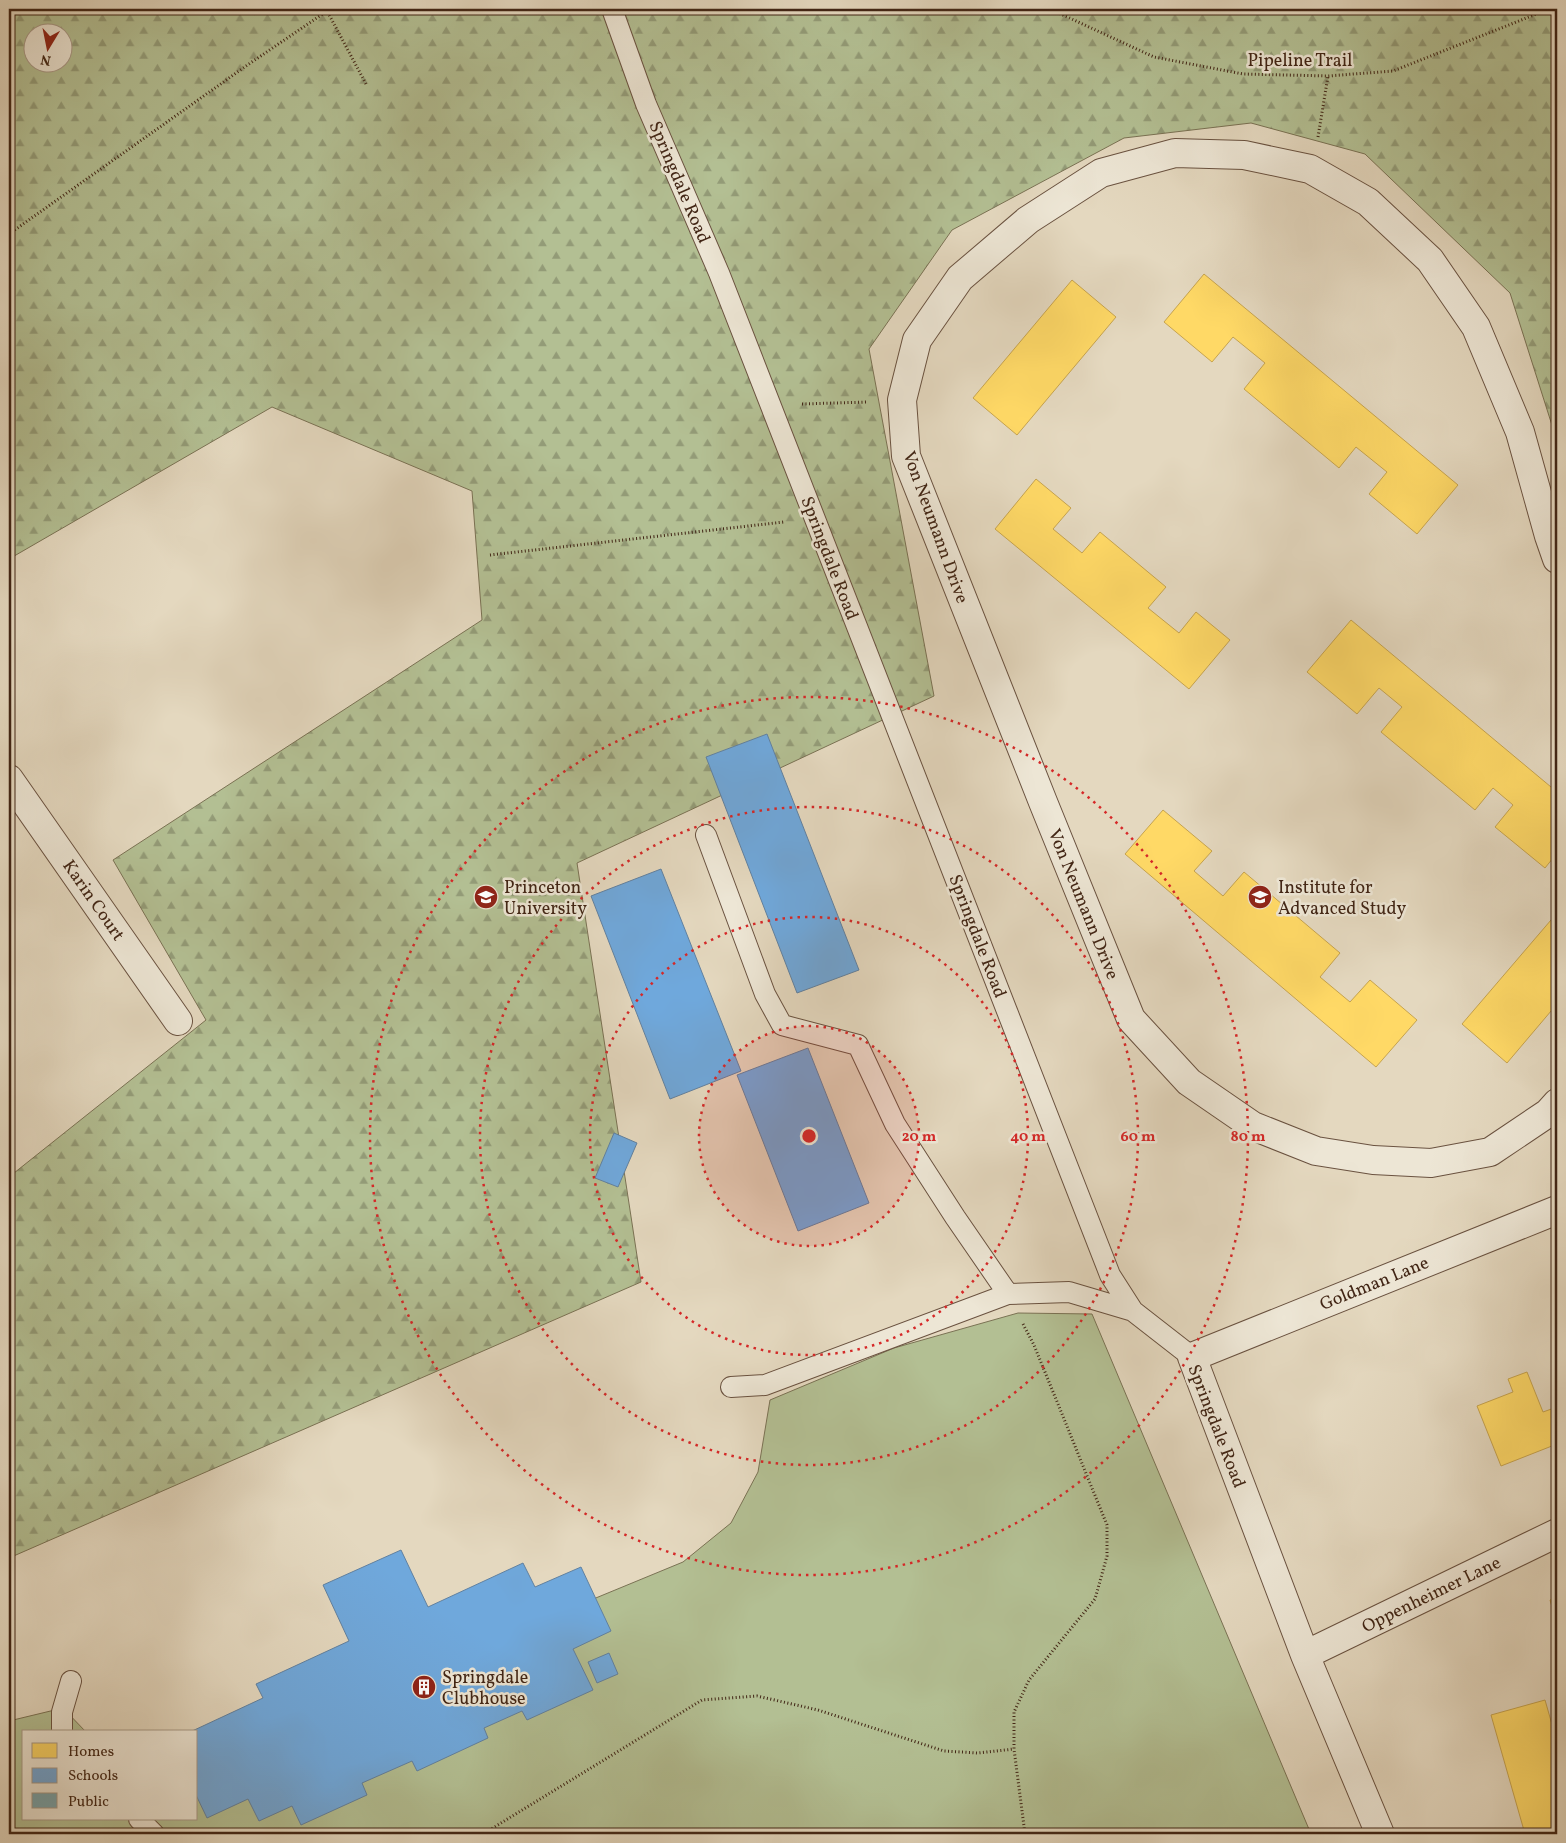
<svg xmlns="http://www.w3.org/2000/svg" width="1566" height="1843" font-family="Vollkorn,serif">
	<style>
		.grass { fill: #b3bf93; stroke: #7a7254 }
		.forest { fill: url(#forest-firs); stroke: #7a7254; fill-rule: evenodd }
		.homes { fill: #ffd966; stroke: #c6a34e }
		.schools { fill: #6fa8dc; stroke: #6181a0 }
		.public { fill: #76a5af; stroke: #667f81 }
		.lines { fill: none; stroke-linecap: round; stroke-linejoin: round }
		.lane-casing { stroke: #6a5240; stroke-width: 22 }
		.street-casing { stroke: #6a5240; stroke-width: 30 }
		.path { stroke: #412515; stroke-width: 3; stroke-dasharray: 1 2.5; stroke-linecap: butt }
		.lane { stroke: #ede6d5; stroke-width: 20 }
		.street { stroke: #ede6d5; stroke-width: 28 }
		.ring { fill: none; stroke: #d62828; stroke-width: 2.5; stroke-dasharray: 2.5 5 }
		.labels { text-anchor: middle; stroke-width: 5; stroke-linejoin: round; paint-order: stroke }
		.street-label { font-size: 18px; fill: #412515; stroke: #ede6d5 }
		.poi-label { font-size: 18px; fill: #412515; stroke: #ede6d5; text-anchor: start }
		.centre { fill: #d62828; stroke: #ede6d5; stroke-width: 2.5 }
		.ring-label { font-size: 15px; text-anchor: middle; font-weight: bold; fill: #d62828; stroke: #ede6d5; stroke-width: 5; stroke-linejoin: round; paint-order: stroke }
	</style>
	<defs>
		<pattern id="forest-firs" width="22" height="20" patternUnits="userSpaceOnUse" patternTransform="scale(1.25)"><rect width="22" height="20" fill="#b3bf93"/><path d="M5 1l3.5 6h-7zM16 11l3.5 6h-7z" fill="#939b77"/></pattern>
	</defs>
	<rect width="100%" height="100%" fill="#e4d8bf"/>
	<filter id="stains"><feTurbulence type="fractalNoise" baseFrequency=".004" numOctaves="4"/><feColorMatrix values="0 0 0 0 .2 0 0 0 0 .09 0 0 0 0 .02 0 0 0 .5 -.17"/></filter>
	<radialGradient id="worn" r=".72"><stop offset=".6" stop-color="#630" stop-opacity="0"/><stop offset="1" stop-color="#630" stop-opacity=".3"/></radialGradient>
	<path class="grass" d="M1018,1313L1092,1314L1311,1834H9V1721L63,1708L86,1732H24V1819H196V1763L683,1562L731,1523L758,1472L770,1400L894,1348Z"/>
	<path class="forest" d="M9,9H1557V441L1510,293L1365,154L1251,123L1124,138L952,230L869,349L934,696L577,863L641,1282L9,1558V1177L206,1020L113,860L482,620L472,491L272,407L9,559ZM32,32H62V62H32Z"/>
	<path class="homes" d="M1204,274L1458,485L1417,534L1369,494L1387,472L1356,447L1339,468L1244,389L1265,363L1233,337L1212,362L1164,322Z
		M1072,280L1116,317L1017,435L973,398Z
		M1036,479L1071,508L1053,529L1082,553L1100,532L1166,587L1148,608L1179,633L1196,612L1230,640L1189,689L995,529Z
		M1351,620L1557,792V853L1545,868L1495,827L1513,805L1493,788L1475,810L1381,732L1402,707L1379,688L1357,714L1307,672Z
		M1163,810L1212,851L1194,871L1223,896L1244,872L1340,953L1320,977L1350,1002L1370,980L1417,1020L1376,1067L1125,854Z
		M1557,913V1004L1507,1063L1462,1024Z
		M1527,1372L1543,1412L1557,1407V1444L1501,1466L1477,1406L1513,1392L1508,1379Z
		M1557,1598V1625L1550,1600Z
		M1545,1700L1557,1742V1834H1525L1491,1715Z"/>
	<path class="schools" d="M767,734L859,970L797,993L706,757Z
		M661,869L741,1071L670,1099L591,896Z
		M808,1048L869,1203L798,1231L737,1075Z
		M614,1133L637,1143L618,1187L595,1178Z
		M401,1550L428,1607L523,1563L535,1587L581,1567L611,1631L573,1649L593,1690L527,1720L522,1711L484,1728L488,1738L417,1771L412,1761L362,1783L367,1795L301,1825L292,1806L259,1821L248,1799L207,1818L196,1795V1732H190L263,1698L256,1684L349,1641L323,1585Z
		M609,1653L618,1674L597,1683L588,1662Z"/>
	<path class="public" d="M249,9H262L254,15Z"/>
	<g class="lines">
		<g class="lane-casing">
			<path id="lane" d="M612,9L646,104L719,273L1110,1275L1133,1311L1192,1357
				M706,835L765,994L782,1025L858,1045L895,1124L955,1217L1008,1294
				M731,1387L765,1385L1008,1294L1069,1292L1133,1311
				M62,1732V1712L71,1681
				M139,1819L154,1834"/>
		</g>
		<g class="street-casing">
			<path id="street" d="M1557,559L1549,536L1520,432L1476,327L1430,260L1368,202L1310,169L1244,155L1175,153L1101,173L1028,220L960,278L917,340L902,400L906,456L1043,802L1131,1019L1189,1082L1253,1126L1316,1151L1373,1160L1431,1163L1490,1152L1548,1113L1557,1103
				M9,779L178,1021
				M1305,1655L1557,1533
				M1380,1834L1305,1655L1192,1357L1557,1210"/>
		</g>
		<path class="path" d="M326,9L366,84
			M1050,9L1154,57L1243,74L1328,76L1393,71L1549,9
			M1318,137L1328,76
			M9,234L246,66L330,9
			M802,404L868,402
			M490,555L784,522
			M1023,1324L1034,1345L1107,1525V1556L1095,1599L1029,1680L1014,1712V1749L1025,1834
			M483,1834L702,1700L757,1696L818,1710L944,1751L978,1753L1014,1749"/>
		<use href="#lane" class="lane"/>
		<use href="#street" class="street"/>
	</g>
	<circle cx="809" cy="1136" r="110" fill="#d62828" fill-opacity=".12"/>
	<g class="ring">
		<circle cx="809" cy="1136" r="110"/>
		<circle cx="809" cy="1136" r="219"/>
		<circle cx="809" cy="1136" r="329"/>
		<circle cx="809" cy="1136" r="439"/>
	</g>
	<defs>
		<g id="university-disc" transform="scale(1.25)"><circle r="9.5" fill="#8f2418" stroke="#ede6d5"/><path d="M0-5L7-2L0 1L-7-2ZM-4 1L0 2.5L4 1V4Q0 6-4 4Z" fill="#fff"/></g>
		<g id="building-disc" transform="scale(1.25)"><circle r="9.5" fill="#8f2418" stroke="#ede6d5"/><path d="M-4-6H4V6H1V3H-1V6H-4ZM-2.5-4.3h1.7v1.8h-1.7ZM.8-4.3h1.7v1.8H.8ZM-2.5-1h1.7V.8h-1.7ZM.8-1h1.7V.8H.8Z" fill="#fff"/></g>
	</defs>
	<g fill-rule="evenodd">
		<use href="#university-disc" x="486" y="897"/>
		<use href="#university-disc" x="1260" y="897"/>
		<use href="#building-disc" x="424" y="1687"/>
	</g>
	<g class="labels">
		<g class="street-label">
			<text x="1300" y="66">Pipeline Trail</text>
			<text transform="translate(680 182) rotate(67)" y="6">Springdale Road</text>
			<text transform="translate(936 527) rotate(70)" y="6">Von Neumann Drive</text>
			<text transform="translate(830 558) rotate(69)" y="6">Springdale Road</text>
			<text transform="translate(94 900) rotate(55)" y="6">Karin Court</text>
			<text transform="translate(1084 904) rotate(68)" y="6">Von Neumann Drive</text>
			<text transform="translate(978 936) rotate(69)" y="6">Springdale Road</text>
			<text transform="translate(1374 1283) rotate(-22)" y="6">Goldman Lane</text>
			<text transform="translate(1217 1426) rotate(69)" y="6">Springdale Road</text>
			<text transform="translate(1431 1594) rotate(-26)" y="6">Oppenheimer Lane</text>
		</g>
		<g class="poi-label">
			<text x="504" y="893">Princeton<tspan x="504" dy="21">University</tspan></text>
			<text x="1278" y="893">Institute for<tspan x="1278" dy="21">Advanced Study</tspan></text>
			<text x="442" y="1683">Springdale<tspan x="442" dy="21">Clubhouse</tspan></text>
		</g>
	</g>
	<circle cx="809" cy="1136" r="8" class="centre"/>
	<g class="ring-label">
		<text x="919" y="1141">20 m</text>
		<text x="1028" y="1141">40 m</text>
		<text x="1138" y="1141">60 m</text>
		<text x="1248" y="1141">80 m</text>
	</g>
	<rect width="1566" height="1843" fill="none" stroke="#e4d8bf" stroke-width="30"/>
	<rect x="10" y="10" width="1546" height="1823" fill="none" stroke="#412515" stroke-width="2.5"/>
	<rect x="15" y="15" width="1536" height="1813" fill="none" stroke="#412515"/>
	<rect x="22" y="1730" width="175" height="90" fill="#ede6d5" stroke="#a89988"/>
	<rect x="32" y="1743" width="25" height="15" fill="#ffd966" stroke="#a89988"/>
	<text x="68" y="1756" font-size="15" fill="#412515">Homes</text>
	<rect x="32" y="1768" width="25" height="15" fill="#6fa8dc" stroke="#a89988"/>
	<text x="68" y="1780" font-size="15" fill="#412515">Schools</text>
	<rect x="32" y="1793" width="25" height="15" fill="#76a5af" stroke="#a89988"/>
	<text x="68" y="1806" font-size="15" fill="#412515">Public</text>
	<g transform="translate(48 48) rotate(190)"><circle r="24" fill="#ede6d5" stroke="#a89988"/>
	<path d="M0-4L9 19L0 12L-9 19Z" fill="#8f2418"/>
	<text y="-8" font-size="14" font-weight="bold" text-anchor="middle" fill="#412515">N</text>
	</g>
	<rect width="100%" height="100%" filter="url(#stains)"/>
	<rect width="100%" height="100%" fill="url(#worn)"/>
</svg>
